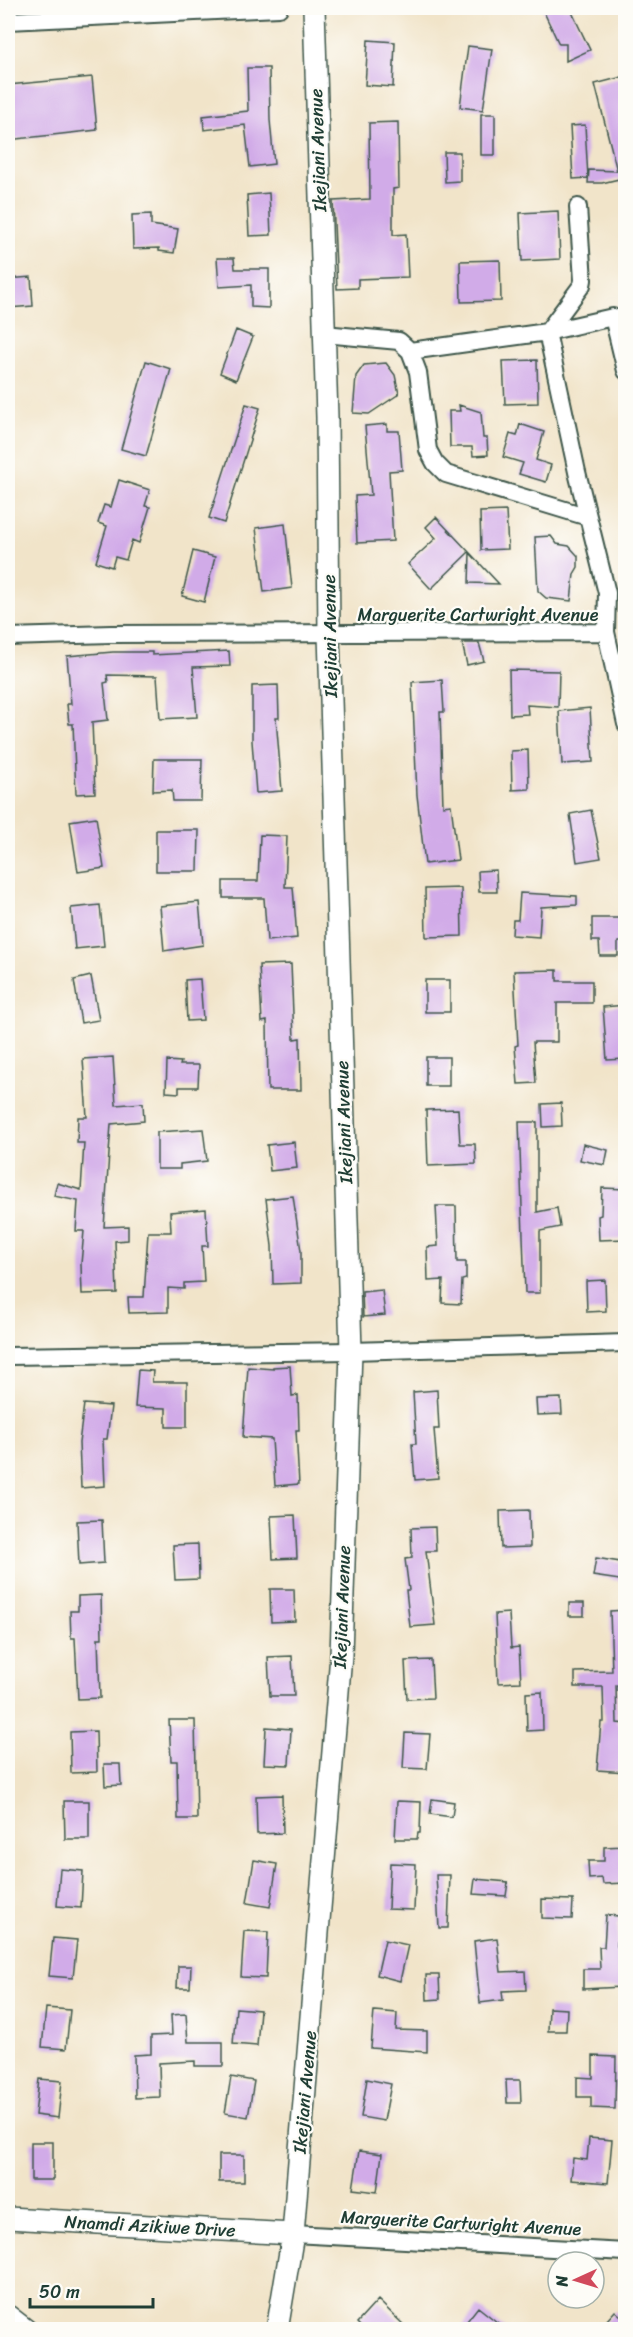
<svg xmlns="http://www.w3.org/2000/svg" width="633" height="2337" font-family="Sriracha,sans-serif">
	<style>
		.building { fill: #d1abe8 }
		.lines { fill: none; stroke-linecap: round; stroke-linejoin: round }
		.minor-casing { stroke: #3e564a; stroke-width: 20 }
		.tertiary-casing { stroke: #3e564a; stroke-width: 24 }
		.minor { stroke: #fff; stroke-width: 16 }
		.tertiary { stroke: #fff; stroke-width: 21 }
		.labels { text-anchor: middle; stroke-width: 4.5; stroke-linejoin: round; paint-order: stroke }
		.street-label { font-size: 18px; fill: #1f3d34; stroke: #fdfcf7 }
	</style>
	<rect width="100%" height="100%" fill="#fdfcf7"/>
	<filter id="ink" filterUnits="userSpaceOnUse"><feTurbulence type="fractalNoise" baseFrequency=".0167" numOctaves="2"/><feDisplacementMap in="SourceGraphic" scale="12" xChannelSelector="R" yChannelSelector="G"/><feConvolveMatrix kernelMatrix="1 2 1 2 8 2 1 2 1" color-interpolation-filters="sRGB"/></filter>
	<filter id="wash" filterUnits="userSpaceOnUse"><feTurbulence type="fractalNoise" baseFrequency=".008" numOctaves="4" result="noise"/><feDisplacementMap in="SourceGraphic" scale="24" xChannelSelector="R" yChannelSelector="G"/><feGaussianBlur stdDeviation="1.35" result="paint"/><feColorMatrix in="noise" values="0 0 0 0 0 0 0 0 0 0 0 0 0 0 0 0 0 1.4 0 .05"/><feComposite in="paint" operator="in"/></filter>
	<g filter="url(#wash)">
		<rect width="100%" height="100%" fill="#f1e4c9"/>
		<g id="blocks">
			<path class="building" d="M542,8H570L590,50L566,61V44H559Z
				M368,40L395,42L393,87L365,85Z
				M468,46L492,49L483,110L460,107Z
				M247,68H269L270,120L274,164L250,167L245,125L204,130L203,116L248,111Z
				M626,76V185H621L619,179L602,183H588L589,170L617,171L595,84Z
				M92,77L97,130L8,140V85Z
				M481,114H495V155H481Z
				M398,122L399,188L393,189V235L406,234L408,277L358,279V288L337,289L333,201L370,199L369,123Z
				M585,125L588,178L573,179L570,126Z
				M444,152H460V181L445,182Z
				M269,193L271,235L249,236L247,195Z
				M558,211L560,259L522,261L520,213Z
				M151,214V225L178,229L174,253L159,251V248L133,249L132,215Z
				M217,258H234L235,269H269V308L251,307V285L219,287Z
				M500,260L501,301L461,302L460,261Z
				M31,277L33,306L8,308V279Z
				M236,330L253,337L236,380L220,373Z
				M537,360L538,403L505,404L503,361Z
				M146,361L171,369L146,456L121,449Z
				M386,363L395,375L399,394L369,414L353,413L356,376L364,365Z
				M246,404L260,408L224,523L209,518Z
				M459,405L481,412L483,438H487L488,455L473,456L472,447H450L449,411H460Z
				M387,424V431H399L402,470L389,471L393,541L357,543L355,496L371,495L365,426Z
				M520,424L544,432L536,460L551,465L546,482L519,474L523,463L503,457L510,434L517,436Z
				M119,480L150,490L145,506L150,507L139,543L132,540L126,560L115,557L112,567L96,562L107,526L98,523L104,505L111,507Z
				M506,511L508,549L481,550L480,512Z
				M436,517L469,552L431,589L408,564L436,538L426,527Z
				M285,524L292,588L264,592L256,528Z
				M551,536L557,544L569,546L578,556V567L574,574L571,601L546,598L538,591L535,537Z
				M193,551L215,557L204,602L182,596Z
				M470,553L499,584L469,583Z
				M462,643H479L484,661L467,665Z
				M229,651L230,666L193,667L197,717L160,719L157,676L107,675L108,682L104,683L108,720L92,722L95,793L76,794L73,724H69L67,704H71L67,656L113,652H152V655Z
				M509,670L559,671L558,707L527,705L528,714L510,715Z
				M442,680L444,712H440L443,806L451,805L458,860L425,864L417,795L412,682Z
				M278,685L279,718H276L282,791L256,793L252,741V686Z
				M590,708L593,762L562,764L559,711Z
				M528,750L529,789L512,790L511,751Z
				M154,759H202L201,801H173L172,790L153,791Z
				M591,810L601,858L577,862L570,814Z
				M96,817L104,868L78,872L70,821Z
				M156,830H199L198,871H156Z
				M260,835L287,836L285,887H293L297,938L267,941L264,898H223V881H258Z
				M496,870L497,892H479L478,871Z
				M461,888L462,936L426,937L425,889Z
				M520,893L577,896V905L541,907L539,937L512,935L513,920H518Z
				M199,902L203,945L164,951L160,906Z
				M100,905L104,946L75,949L71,908Z
				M592,918H626V942H618V956H600L599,941H592Z
				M291,964L294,1039L300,1038L301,1090H268L267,1021L262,1022L259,965Z
				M557,970V981H592V1003H557V1042H533L536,1083L518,1084L515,1046L518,1045L514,971Z
				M91,976L99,1020L81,1023L74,980Z
				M200,979L203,1020L187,1021L185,980Z
				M425,980H450V1012H425Z
				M626,1005V1059L607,1060L603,1007Z
				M113,1057L116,1105L143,1103L144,1121L111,1124L104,1227L128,1226V1240L115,1241L117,1293L82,1294L81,1264L84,1231H76L78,1201L54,1196L57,1183L81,1190L84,1143H77L78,1117H87L83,1059Z
				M426,1057H449V1086H426Z
				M167,1061L181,1062L180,1065H199L198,1087H179V1093L166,1092Z
				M561,1103L562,1126L543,1127L542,1104Z
				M458,1109L460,1144H475L476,1164L428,1166L426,1110Z
				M519,1122H537V1212L557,1208L560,1227L540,1231V1293H525Z
				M203,1129L207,1161L180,1164V1169H157V1132Z
				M294,1142L297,1168L270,1171L267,1145Z
				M583,1144L608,1150L605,1165L580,1160Z
				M602,1188L626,1189V1239L599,1240L598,1216L601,1215Z
				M293,1196L301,1251V1283L273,1284L272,1246L266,1199Z
				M436,1206H456L457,1262H466V1279L462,1280L461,1304L442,1303L443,1280L428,1281L427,1247L438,1246Z
				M206,1209L208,1246H202L204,1282L184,1283V1289L168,1288V1312L129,1313L128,1297H144L148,1232H171L170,1212Z
				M605,1280L606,1311L587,1312L586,1281Z
				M382,1290L385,1315L363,1317L362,1292Z
				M290,1366L292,1396L298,1395L299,1430H296L299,1484L275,1486L272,1439L243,1437L248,1367L273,1369V1367Z
				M138,1370L153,1371L152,1382H187V1427H166V1408L135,1407Z
				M437,1390L439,1429H434L438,1478L415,1480L412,1444H416L413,1392Z
				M561,1398L562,1414L537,1415L536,1399Z
				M84,1404L111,1406L107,1439H103L105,1486L81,1488L79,1443Z
				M529,1510L530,1547L501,1548L500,1511Z
				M295,1515L297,1558L273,1559L271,1516Z
				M102,1520L104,1563L79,1565L77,1521Z
				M435,1527L436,1551H426L435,1625L410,1627L406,1590H409L405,1559L412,1558L411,1528Z
				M198,1544L199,1579L175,1580L173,1545Z
				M596,1558L626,1563V1581L593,1576Z
				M270,1589H294L295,1621L271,1622Z
				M101,1595L102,1638H98L100,1698L78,1699L75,1638H71L70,1611H78V1596Z
				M569,1603H584V1616H569Z
				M626,1610V1686H616L617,1723L626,1724V1772L597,1770L601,1722H604L603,1687H575V1672L612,1671L610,1611Z
				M509,1613L511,1648L519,1647L521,1682L498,1683L495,1614Z
				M292,1656L294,1696H270L268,1657Z
				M431,1660L433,1698L407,1699L405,1661Z
				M542,1692L543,1730L527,1731L526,1693Z
				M169,1720H195L197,1819H178L177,1761H171Z
				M266,1727L291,1729L289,1765L264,1764Z
				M96,1731L97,1772L71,1773L70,1732Z
				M405,1733L430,1734L427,1769L403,1768Z
				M104,1764H120L121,1785L105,1786Z
				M282,1795L283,1833L257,1834L256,1796Z
				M432,1799L454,1802L452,1817L430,1814Z
				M64,1801H89V1839H65Z
				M397,1801L421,1802L420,1833H418L417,1839H395Z
				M626,1846V1883L603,1884L602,1878L589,1879L588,1861H604V1847Z
				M254,1860L277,1864L270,1907L247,1903Z
				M390,1863L416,1864L414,1910L388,1909Z
				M60,1869L83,1871L81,1908L57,1906Z
				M436,1875H450L448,1928H439Z
				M475,1879L508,1882L506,1896L473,1894Z
				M542,1899L573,1900L572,1919L542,1918Z
				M606,1915L619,1916L617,1946H620L622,1987L583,1989V1969H600L599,1947H604Z
				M244,1931L268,1932L266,1978L241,1977Z
				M53,1938L77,1940L73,1978L49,1976Z
				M497,1938L501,1972L525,1971L526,1990L502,1991L503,2000L480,2003L474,1941Z
				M385,1940L408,1945L400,1981L377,1975Z
				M178,1966H191L190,1988H177Z
				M426,1975H439L440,1999L427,2000Z
				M46,2008L70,2010L66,2049L42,2047Z
				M236,2008L260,2010L257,2046L233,2044Z
				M549,2008L567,2009L566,2031H548Z
				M374,2011L397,2013L396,2030L427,2031V2052L371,2048Z
				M186,2014L188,2042H223V2066H195V2061L159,2063L160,2097L135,2098L134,2055L151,2054V2036L172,2035L171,2015Z
				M593,2056L616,2057L615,2109L591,2108V2097H577V2077L593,2078Z
				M231,2077L254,2081L248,2117L225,2113Z
				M39,2079L62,2081L58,2118L35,2115Z
				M367,2079L391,2084L384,2121L361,2117Z
				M506,2080H520L521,2103H507Z
				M589,2138L612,2140L608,2183L571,2180L573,2158L587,2160Z
				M31,2142H53V2180H31Z
				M359,2151L382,2154L377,2192L353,2189Z
				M219,2155H244V2182H219Z
				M378,2300L409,2330H364L357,2323Z
				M478,2307L507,2330H460Z
				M615,2311L626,2320V2330H598Z"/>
		</g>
	</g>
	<g filter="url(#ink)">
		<use href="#blocks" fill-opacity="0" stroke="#3e564a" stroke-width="1.5"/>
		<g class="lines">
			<g class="minor-casing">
				<path id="minor" d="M8,21L279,8
					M578,207L583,280L582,285L547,332L577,472L607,593L606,632L626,724
					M324,334L399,341L410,351L418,372L428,450L435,463L446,474L588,517
					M410,351L547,332L613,317L626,371
					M8,637L111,634L606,632
					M8,1356L351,1351L626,1343
					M293,2234L626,2252"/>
			</g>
			<g class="tertiary-casing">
				<path id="tertiary" d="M8,2218L293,2234
					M8,2316L26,2330
					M277,2330L293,2234L341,1655L351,1351L329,634L327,417L314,8"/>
			</g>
			<use href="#minor" class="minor"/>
			<use href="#tertiary" class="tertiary"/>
		</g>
	</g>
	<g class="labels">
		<g class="street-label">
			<text transform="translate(318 150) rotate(-92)" y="6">Ikejiani Avenue</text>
			<text x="478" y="621">Marguerite Cartwright Avenue</text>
			<text transform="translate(330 636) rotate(-91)" y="6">Ikejiani Avenue</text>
			<text transform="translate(344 1122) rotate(-92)" y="6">Ikejiani Avenue</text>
			<text transform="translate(342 1607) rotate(-88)" y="6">Ikejiani Avenue</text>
			<text transform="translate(305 2092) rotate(-85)" y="6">Ikejiani Avenue</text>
			<text transform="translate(461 2223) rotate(3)" y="6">Marguerite Cartwright Avenue</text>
			<text transform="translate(150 2226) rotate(3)" y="6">Nnamdi Azikiwe Drive</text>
		</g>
	</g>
	<rect width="633" height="2337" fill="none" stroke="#fdfcf7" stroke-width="30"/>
	<g transform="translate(576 2280) rotate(266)"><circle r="28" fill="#fdfcf7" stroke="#a4b0a9" stroke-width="1.5"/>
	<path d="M0-4.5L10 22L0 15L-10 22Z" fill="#d1495b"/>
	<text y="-9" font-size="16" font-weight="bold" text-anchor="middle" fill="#1f3d34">N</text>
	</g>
	<path d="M30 2298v9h123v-9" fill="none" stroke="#1f3d34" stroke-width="3"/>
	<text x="39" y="2298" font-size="18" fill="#1f3d34" stroke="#fdfcf7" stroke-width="4.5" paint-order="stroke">50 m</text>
</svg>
